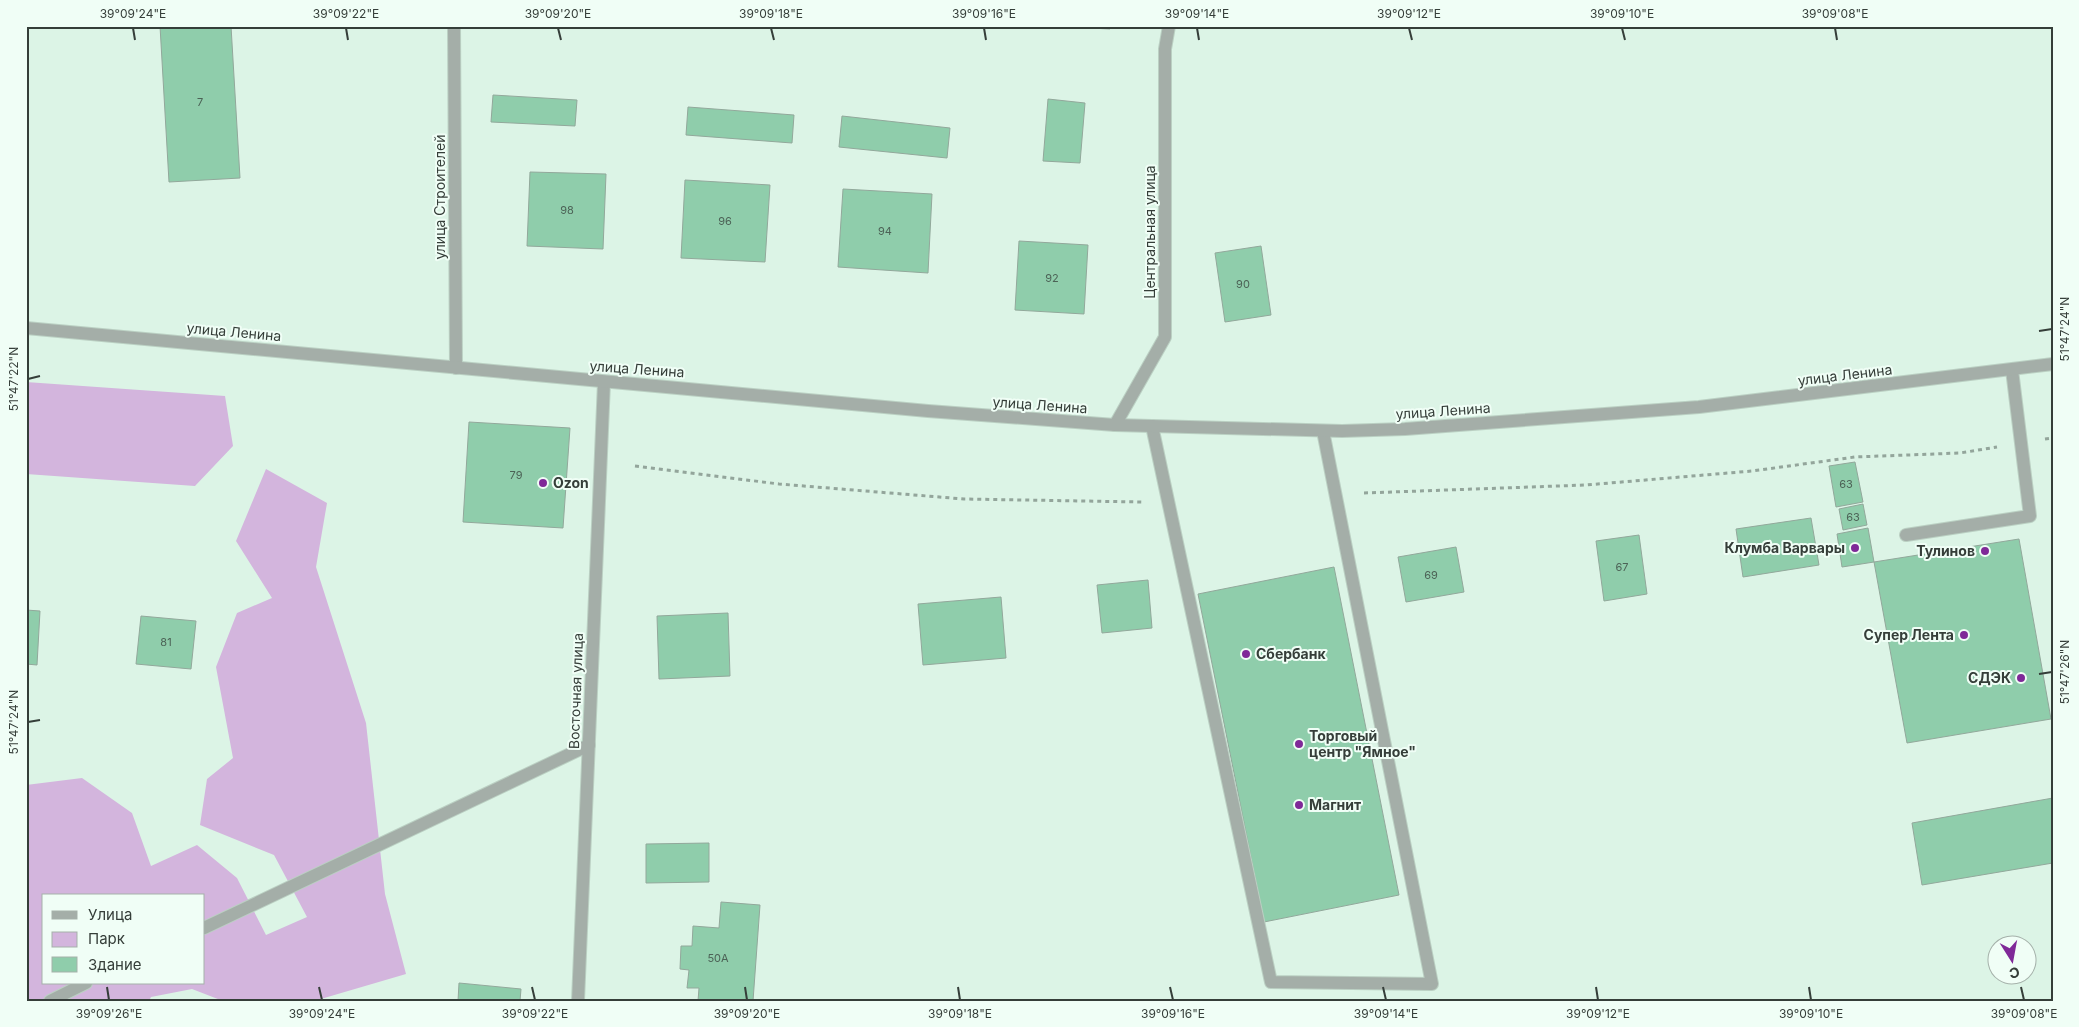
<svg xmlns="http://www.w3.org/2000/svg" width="2079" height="1027" font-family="Inter,sans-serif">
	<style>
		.green { fill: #d3b5dd; fill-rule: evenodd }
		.building { fill: #8fcdab; stroke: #92a89b }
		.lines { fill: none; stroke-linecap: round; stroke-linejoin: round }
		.service-casing { stroke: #bbd0c3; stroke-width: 14 }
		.minor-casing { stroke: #bbd0c3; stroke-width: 14 }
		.tertiary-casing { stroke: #bbd0c3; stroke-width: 14 }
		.path { stroke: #93a59b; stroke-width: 3; stroke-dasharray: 4 4; stroke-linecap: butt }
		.service { stroke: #a4aea8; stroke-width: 12 }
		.minor { stroke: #a4aea8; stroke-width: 12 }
		.tertiary { stroke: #a4aea8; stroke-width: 12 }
		.ticks { fill: none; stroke: #353e39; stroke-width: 2 }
		.poi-dot { fill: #7f2998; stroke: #f0fef6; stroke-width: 2 }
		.labels { text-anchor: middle; stroke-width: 4; stroke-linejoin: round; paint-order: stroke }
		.number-label { font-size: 11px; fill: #4c6256 }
		.street-label { font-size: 14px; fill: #353e39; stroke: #f0fef6 }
		.poi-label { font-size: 14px; font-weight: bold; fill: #353e39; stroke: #f0fef6; text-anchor: start }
		.neatline { fill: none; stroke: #353e39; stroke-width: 2 }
		.ticks-label { font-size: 12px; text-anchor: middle; fill: #353e39 }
	</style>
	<rect width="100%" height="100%" fill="#dcf4e6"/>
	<path class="green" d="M26,382L225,396L233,446L195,486L26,474Z
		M266,469L327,503L316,567L366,723L385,894L406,974L314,1001H223L192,989L151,997L149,1001H26V785L82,778L132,813L151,866L197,845L237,878L266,935L307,917L274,855L200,825L207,779L233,758L216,667L237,613L272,598L236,541ZM44,896H204V983H44Z"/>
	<path class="building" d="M160,26H231L240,178L169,182Z
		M1048,26H1110V29Z
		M493,95L577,100L575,126L491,122Z
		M1048,99L1085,103L1080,163L1043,161Z
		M688,107L794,115L792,143L686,135Z
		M842,116L950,128L947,158L839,147Z
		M530,172L606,174L603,249L527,246Z
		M685,180L770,185L765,262L681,258Z
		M843,189L932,194L928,273L838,267Z
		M1019,241L1088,245L1084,314L1015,310Z
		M1261,246L1271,315L1225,322L1215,253Z
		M469,422L570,428L563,528L463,522Z
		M1855,462L1863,502L1836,507L1829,466Z
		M1863,504L1867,525L1843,530L1839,509Z
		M1811,518L1819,565L1743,577L1736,529Z
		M1868,528L1874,562L1842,567L1837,534Z
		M1639,535L1647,594L1604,601L1596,541Z
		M2019,539L2051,719L1907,743L1874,562Z
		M1456,547L1464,592L1406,602L1398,557Z
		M1334,567L1399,895L1264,922L1198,594Z
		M1148,580L1152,628L1102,633L1097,585Z
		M1001,597L1006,658L923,665L918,604Z
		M26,610L40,611L37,665L26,664Z
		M728,613L730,676L659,679L657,616Z
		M141,616L196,621L191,669L136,664Z
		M2053,798V863L1922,885L1912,823Z
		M709,843V882L646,883V844Z
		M721,902L760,905L753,1001H698L699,988H687L689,970L680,969L681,946H692L693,926L719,928Z
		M459,983L521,989L520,1001H458Z"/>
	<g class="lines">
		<g class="service-casing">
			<path id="service" d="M1152,426L1271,982L1432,984L1323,431
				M1906,535L2030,516L2012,370
				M204,928L589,745
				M50,1001L86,983"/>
		</g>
		<g class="minor-casing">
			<path id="minor" d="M454,26L456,368
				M1115,425L1165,337V49L1169,26
				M578,1001L604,382"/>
		</g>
		<g class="tertiary-casing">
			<path id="tertiary" d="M26,328L928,411L1115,425L1342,431L1405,429L1699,407L2053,364"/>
		</g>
		<path class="path" d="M2045,439L2053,438
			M635,466L779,484L964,499L1142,502
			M1364,493L1586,485L1752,471L1855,457L1960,453L1997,447"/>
		<use href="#service" class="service"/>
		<use href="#minor" class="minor"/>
		<use href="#tertiary" class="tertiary"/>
	</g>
	<path class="ticks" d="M133,28L135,40M346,28L348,40M558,28L561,40M771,28L774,40M984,28L986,40M1197,28L1199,40M1409,28L1412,40M1622,28L1625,40M1835,28L1837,40M2039,331L2052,329M28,379L40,376M2039,674L2052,672M28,722L40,720M107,987L109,1000M319,987L322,1000M532,987L535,1000M745,987L747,1000M958,987L960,1000M1170,987L1173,1000M1383,987L1386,1000M1596,987L1598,1000M1809,987L1811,1000M2021,987L2024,1000"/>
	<g class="poi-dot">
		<circle cx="543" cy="483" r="5"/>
		<circle cx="1855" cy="548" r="5"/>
		<circle cx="1985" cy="551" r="5"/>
		<circle cx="1964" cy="635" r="5"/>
		<circle cx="1246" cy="654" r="5"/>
		<circle cx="2021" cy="678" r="5"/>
		<circle cx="1299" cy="744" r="5"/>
		<circle cx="1299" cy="805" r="5"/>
	</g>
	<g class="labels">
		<g class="number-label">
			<text x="200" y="106">7</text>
			<text x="567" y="214">98</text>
			<text x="725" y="225">96</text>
			<text x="885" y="235">94</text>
			<text x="1052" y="282">92</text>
			<text x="1243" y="288">90</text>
			<text x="516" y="479">79</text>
			<text x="1846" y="488">63</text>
			<text x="1853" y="521">63</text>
			<text x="1622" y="571">67</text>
			<text x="1431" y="579">69</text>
			<text x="166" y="646">81</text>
			<text x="718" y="962">50А</text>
		</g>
		<g class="street-label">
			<text transform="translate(440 197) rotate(-90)" y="5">улица Строителей</text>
			<text transform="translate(1150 232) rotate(-90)" y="5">Центральная улица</text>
			<text transform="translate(234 332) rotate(5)" y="5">улица Ленина</text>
			<text transform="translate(637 369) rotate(4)" y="5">улица Ленина</text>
			<text transform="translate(1845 375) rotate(-7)" y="5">улица Ленина</text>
			<text transform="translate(1040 405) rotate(4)" y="5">улица Ленина</text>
			<text transform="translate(1443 411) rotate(-4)" y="5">улица Ленина</text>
			<text transform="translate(576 691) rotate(-88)" y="5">Восточная улица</text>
		</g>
		<g class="poi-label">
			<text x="553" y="488">Ozon</text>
			<text x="1845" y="553" text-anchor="end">Клумба Варвары</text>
			<text x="1975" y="556" text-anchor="end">Тулинов</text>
			<text x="1954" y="640" text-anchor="end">Супер Лента</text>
			<text x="1256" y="659">Сбербанк</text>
			<text x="2011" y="683" text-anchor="end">СДЭК</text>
			<text x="1309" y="741">Торговый<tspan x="1309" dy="16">центр "Ямное"</tspan></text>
			<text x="1309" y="810">Магнит</text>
		</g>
	</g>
	<rect width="2079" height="1027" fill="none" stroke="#f0fef6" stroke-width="55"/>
	<rect x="42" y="894" width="162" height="90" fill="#f0fef6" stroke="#a5b1aa"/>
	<rect x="52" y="911" width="25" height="8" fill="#a4aea8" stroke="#a5b1aa"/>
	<text x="88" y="920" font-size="15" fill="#353e39">Улица</text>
	<rect x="52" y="932" width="25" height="15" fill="#d3b5dd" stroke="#a5b1aa"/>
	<text x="88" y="944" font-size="15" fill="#353e39">Парк</text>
	<rect x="52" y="957" width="25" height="15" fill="#8fcdab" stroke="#a5b1aa"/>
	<text x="88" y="970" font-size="15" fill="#353e39">Здание</text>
	<g transform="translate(2012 960) rotate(169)"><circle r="24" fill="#f0fef6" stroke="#a5b1aa"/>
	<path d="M0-4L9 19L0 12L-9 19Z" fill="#7f2998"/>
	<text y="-8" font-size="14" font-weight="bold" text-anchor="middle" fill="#353e39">С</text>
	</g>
	<rect x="28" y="28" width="2024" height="972" class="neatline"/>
	<g class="ticks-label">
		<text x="133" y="18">39°09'24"E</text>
		<text x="346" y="18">39°09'22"E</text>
		<text x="558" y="18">39°09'20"E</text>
		<text x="771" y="18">39°09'18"E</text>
		<text x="984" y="18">39°09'16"E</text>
		<text x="1197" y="18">39°09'14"E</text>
		<text x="1409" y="18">39°09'12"E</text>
		<text x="1622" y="18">39°09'10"E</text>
		<text x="1835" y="18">39°09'08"E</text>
		<text transform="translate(2065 329) rotate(-90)" y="4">51°47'24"N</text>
		<text transform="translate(14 379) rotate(-90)" y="4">51°47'22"N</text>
		<text transform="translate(2065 672) rotate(-90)" y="4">51°47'26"N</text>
		<text transform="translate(14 722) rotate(-90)" y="4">51°47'24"N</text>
		<text x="109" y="1018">39°09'26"E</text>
		<text x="322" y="1018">39°09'24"E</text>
		<text x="535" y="1018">39°09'22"E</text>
		<text x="747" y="1018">39°09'20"E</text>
		<text x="960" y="1018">39°09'18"E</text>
		<text x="1173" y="1018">39°09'16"E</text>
		<text x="1386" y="1018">39°09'14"E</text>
		<text x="1598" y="1018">39°09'12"E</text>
		<text x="1811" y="1018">39°09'10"E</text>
		<text x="2024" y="1018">39°09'08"E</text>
	</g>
</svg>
